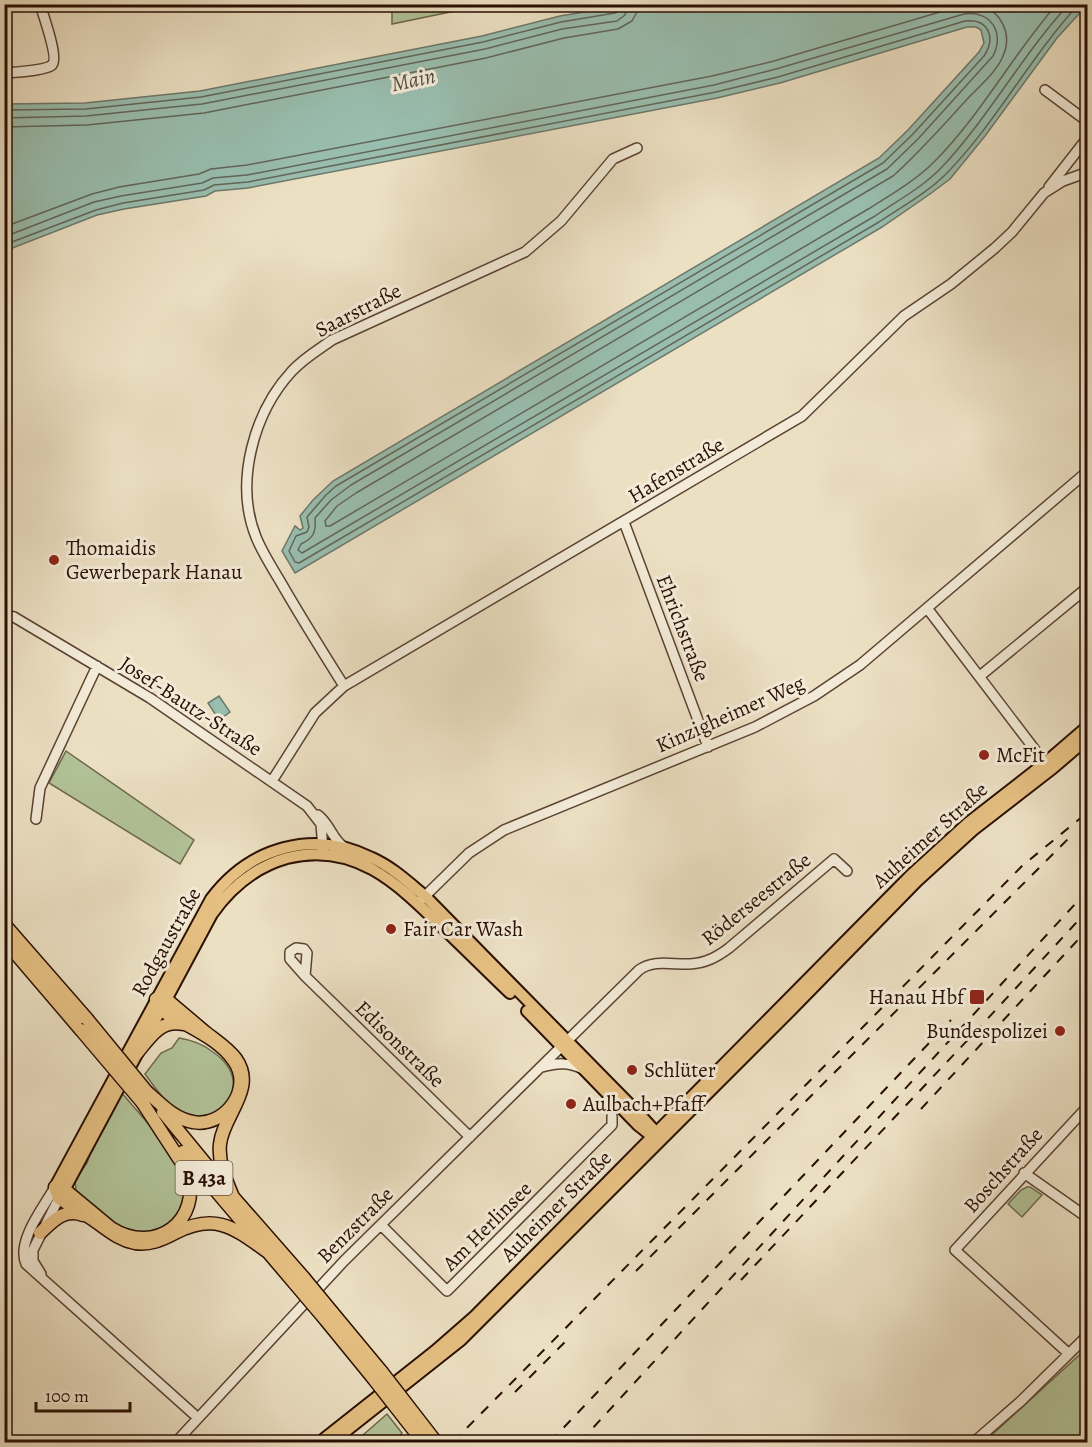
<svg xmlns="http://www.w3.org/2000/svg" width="1092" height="1447" font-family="Alegreya,serif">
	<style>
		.green { fill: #b2c398; stroke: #6e684e; stroke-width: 1.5 }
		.water { fill: #99beaf; stroke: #6c786a; stroke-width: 1.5 }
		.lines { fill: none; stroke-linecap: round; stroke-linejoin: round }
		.shore { stroke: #616659; stroke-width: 1.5 }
		.minor-casing { stroke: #5a4233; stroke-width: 12 }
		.major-casing { stroke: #290e03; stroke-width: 14 }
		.highway-casing { stroke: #290e03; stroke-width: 15 }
		.minor { stroke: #f3ebd8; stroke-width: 9 }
		.major { stroke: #e6c082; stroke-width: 10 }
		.highway { stroke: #e6c082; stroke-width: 12 }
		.rail { stroke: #290e03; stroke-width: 2; stroke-dasharray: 10 10; stroke-linecap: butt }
		.highway-bridge-casing { stroke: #290e03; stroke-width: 15; stroke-linecap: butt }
		.highway-bridge { stroke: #e6c082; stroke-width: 12 }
		.poi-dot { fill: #8f2418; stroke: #f3ebd8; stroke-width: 2 }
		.labels { text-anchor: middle; stroke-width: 6; stroke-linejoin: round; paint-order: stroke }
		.shield { fill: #f3ebd8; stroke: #665043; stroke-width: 1.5 }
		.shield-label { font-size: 20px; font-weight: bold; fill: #290e03 }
		.street-label { font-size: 21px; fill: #290e03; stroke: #f3ebd8 }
		.poi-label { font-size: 21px; fill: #290e03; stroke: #f3ebd8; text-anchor: start }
		.water-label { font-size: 22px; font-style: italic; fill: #504c3f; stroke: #f3ebd8 }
	</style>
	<rect width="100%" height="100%" fill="#ece0c3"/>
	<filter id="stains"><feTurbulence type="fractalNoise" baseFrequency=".00333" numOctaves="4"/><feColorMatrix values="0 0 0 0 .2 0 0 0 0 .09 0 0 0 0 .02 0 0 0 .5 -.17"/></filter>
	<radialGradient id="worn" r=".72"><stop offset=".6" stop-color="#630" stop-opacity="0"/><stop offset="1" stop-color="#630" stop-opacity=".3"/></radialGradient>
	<path class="green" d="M398,5V4L484,5L392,24V11Z
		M66,751L194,840L180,864L49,783Z
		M179,1038C192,1040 203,1044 213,1052C263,1087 210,1138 172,1107C162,1098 153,1085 145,1074L161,1053L172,1048Z
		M121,1092L182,1163L186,1206L165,1231L127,1234L76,1191L75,1180L87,1163L93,1146Z
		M1027,1187H1030L1042,1195L1022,1217L1008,1204L1021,1190Z
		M1087,1348V1442H984Z
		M387,1414L402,1433L395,1442H355Z"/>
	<path class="water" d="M633,4L1087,5L1057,38L985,136L950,179L930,194L882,227L295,573L282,551L295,526L300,530L303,528L300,516L313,500L333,481L879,158L908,130L979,52L984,43L981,30L976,27H967L780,83L717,98L248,188L215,191L206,196L124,209L97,215L5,251V104L85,103L200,91L482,36L560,16Z
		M219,696L230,712L219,720L208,703Z"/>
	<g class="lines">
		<path class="shore" d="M979,4C1001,11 1013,34 1003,56C997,71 982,84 971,95C945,123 921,151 893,176L356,493L337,506L325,521L326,526H330L870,208C892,194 916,180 934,162C981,115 1013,54 1057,4
			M4,110L86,109L201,97L483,42L561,22L615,13L620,10L621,4
			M4,118L86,116L202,104L485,49L562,29L617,21L625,15L628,4
			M4,127L87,125L204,113L486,58L564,38L618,29L632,21L637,12V4
			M4,227L92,194L119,187L199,174L211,169L247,165L712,76L774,61L967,4
			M4,237L94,202L121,196L202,183L213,178L247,175L714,85L776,69L964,14C991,10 1005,33 993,56L918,139L887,169L351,485L331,500L315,518C316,532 314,538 301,544L298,550L302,553L875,216C897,201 923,187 942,167C989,117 1022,55 1069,4
			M4,245L96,210L123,203L204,190L214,185L248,182L716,92L778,77L965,21C989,18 996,38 984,56L913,134L883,163L336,486L326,495L307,517L309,527L307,532L296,536L289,551L295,562L299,563L879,222C901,207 927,193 946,174C996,123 1030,57 1079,4"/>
		<g class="minor-casing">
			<path id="minor" d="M237,5L238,4
				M4,73C14,72 45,71 52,65C59,58 43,15 40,4
				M1045,90L1088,122
				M1049,187L1088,137
				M624,522L708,747
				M927,608L1045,763
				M4,615L14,617L150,698L307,806L321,824L323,850
				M980,676L1088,587
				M344,686C322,651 300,616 280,581C271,566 262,552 256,537C234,482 254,412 292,371C304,358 318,350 332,340L525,252L561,221L613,159L637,148
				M272,781L315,713L344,686L802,416L904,316L951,284L995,248L1012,232L1044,193L1063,181L1088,172
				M318,815C330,824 332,839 344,847
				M36,819L40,788L97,666
				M422,899L469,853L504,830L755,727L814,696L860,665L1088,471
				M305,976L290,959V952L296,948L304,949L307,953L305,976L470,1137
				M542,1067C557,1063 568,1062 583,1069
				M1024,1173L1088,1218
				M55,1187C44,1207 16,1241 26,1264L198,1418
				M381,1225L447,1291L612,1125V1116
				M41,1274L33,1261V1250L59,1198
				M1069,1354L955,1250L1088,1106
				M176,1442L344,1261L639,970C654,959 673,965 690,964C706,963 717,957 729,948L834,859L847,871
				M974,1442L1021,1401L1088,1335"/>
		</g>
		<g class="major-casing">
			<path id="major" d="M527,1011L638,1125L648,1133L655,1135
				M55,1187L211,899C250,847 313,829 372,858C392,867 408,882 425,896L643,1118L653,1129L655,1139
				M61,1196L212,914C231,887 255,867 287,858C354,841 397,883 441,926C464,948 487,971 510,993
				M320,1442L435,1351L475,1316L911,875L968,823L1045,763L1088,726
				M332,1442L461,1340L792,1009L917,881L973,830L1053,768L1088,738"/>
		</g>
		<g class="highway-casing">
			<path id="highway" d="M4,924L87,1019
				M4,940L81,1030
				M137,1053C150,1037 161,1019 183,1024
				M147,1092C161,1104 174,1119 193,1122C224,1128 254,1089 234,1061C221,1041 195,1030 175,1018C170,1015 163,1012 159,1008C157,1005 157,1002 156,999H166C179,1010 192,1021 205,1032C215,1040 228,1048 236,1059C257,1089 223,1115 220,1144C218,1163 226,1180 233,1197
				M142,1102L187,1171C203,1221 155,1256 111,1228L64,1189L55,1187L59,1198C71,1206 83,1213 95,1221C108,1230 119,1240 135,1243C150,1245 162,1240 175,1233C216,1212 234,1228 268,1252
				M163,1112L233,1197L304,1278
				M183,1152L296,1285
				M40,1233C53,1221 64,1208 83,1215
				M332,1312L381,1371
				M324,1318L373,1378"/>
		</g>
		<use href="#minor" class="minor"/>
		<use href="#major" class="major"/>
		<use href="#highway" class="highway"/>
		<path class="rail" d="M921,1109L1088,929
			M636,1271L1073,834
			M741,1280L979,1028L1088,910
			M515,1392L570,1337
			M453,1442L1022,866L1088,812
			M550,1442L951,1020
			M580,1442L1088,890"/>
		<g class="highway-bridge-casing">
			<path id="highway-bridge" d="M87,1019L147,1092
				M81,1030L142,1102
				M304,1278L332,1312
				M296,1285L324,1318
				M381,1371L436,1442
				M373,1378L423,1442"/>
		</g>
		<use href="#highway-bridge" class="highway-bridge"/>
	</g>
	<g class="poi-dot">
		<circle cx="54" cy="560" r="6"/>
		<circle cx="984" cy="755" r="6"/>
		<circle cx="391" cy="929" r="6"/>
		<rect x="969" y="989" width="16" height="16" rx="3"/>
		<circle cx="1060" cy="1031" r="6"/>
		<circle cx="632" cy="1070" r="6"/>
		<circle cx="571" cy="1104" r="6"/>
	</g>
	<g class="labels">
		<rect class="shield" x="175.5" y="1161" width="57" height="34" rx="4.5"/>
		<g class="shield-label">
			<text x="204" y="1185">B 43a</text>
		</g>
		<g class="street-label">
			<text transform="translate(358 310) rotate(-27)" y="7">Saarstraße</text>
			<text transform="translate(676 470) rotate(-31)" y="7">Hafenstraße</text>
			<text transform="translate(683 628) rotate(69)" y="7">Ehrichstraße</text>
			<text transform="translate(191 706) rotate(33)" y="7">Josef-Bautz-Straße</text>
			<text transform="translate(730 714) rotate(-24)" y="7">Kinzigheimer Weg</text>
			<text transform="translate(930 835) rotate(-42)" y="7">Auheimer Straße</text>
			<text transform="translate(756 899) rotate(-39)" y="7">Röderseestraße</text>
			<text transform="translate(166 942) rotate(-61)" y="7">Rodgaustraße</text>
			<text transform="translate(400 1044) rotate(44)" y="7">Edisonstraße</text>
			<text transform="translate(1003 1170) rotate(-48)" y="7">Boschstraße</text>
			<text transform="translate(556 1206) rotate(-45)" y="7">Auheimer Straße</text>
			<text transform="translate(355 1225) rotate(-45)" y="7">Benzstraße</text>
			<text transform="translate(487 1226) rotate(-45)" y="7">Am Herlinsee</text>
		</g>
		<g class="poi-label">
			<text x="66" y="555">Thomaidis<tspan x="66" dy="24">Gewerbepark Hanau</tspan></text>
			<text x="996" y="762">McFit</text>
			<text x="403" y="936">Fair Car Wash</text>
			<text x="964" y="1004" text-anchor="end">Hanau Hbf</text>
			<text x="1048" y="1038" text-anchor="end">Bundespolizei</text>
			<text x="644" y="1077">Schlüter</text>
			<text x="583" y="1111">Aulbach+Pfaff</text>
		</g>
		<g class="water-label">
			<text transform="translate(413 79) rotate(-12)" y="8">Main</text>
		</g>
	</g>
	<rect width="1092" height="1447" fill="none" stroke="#ece0c3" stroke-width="24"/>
	<rect x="6" y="6" width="1080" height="1435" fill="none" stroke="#290e03" stroke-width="3"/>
	<rect x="12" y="12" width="1068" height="1423" fill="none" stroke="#290e03" stroke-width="1.5"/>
	<path d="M36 1402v9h94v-9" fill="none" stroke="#290e03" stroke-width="3"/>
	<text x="45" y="1402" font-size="18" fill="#290e03" stroke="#f3ebd8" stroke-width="4.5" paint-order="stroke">100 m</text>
	<rect width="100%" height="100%" filter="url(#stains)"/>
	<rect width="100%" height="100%" fill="url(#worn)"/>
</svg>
